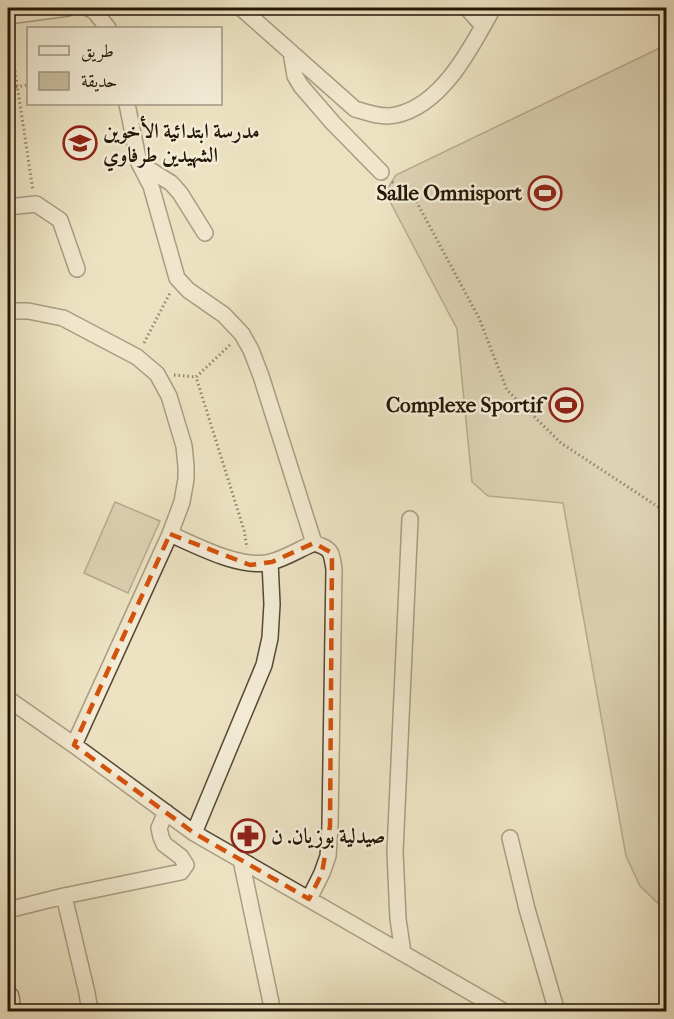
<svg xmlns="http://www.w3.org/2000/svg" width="674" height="1019" font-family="'IM FELL French Canon',Amiri,serif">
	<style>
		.green { fill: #cabfa2; stroke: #776a54; stroke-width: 1.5 }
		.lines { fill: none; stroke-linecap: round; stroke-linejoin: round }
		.minor-casing { stroke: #564934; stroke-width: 18 }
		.secondary-casing { stroke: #241605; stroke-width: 24 }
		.path { stroke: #241605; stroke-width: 3; stroke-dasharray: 1.5 3; stroke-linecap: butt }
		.minor { stroke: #f3ecd7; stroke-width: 15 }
		.secondary { stroke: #f3ecd7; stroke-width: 21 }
		.marked { fill: none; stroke: #d4520b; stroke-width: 4.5; stroke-dasharray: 12 8; stroke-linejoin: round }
		.labels { text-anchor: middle; stroke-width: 5; stroke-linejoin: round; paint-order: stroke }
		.poi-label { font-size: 21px; font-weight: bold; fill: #241605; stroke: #f3ecd7; text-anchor: start }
	</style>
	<rect width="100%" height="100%" fill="#ece2c2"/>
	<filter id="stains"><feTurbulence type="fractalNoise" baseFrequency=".00333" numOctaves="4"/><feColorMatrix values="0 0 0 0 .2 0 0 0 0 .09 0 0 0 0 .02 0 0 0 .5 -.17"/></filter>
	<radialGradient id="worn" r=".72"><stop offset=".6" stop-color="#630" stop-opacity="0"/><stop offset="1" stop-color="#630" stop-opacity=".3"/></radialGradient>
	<path class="green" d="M666,45V908L661,906L640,886L626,856L563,503L488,496L472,482L457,329L385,192L396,175Z
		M115,502L160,521L128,593L84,573Z"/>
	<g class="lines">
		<g class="minor-casing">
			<path id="minor" d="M88,8L94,11L108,28
				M241,8L355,109C368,113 382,118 396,115C443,105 472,46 493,8
				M467,8L483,26
				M8,16L68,8
				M291,52L295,76L301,86L333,123L381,172
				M127,104L139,163L151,186L177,278L188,290L224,315L242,334L251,350L261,376L314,543
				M139,163L171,183L180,193L205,233
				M8,207L36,204L60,220L77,269
				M8,311H28L63,318L137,357L157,374L169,396L184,446L186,466V479L182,502L170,534L74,745
				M170,534C197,546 242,570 271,562C286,558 300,549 314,543C332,549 331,551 334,569L330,826L328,856L322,873L309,899
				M8,699L74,745L194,833L505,1012
				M194,833L264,665L270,638L272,604L270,562
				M510,838L527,909L557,1012
				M241,860L273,1012
				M64,896L87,993L90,1012
				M8,910L64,896L181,872L186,865L181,857L164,844L161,837L159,828L166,812
				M403,953L398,919L395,852L410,519"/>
		</g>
		<g class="secondary-casing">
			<path id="secondary" d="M8,997L10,1012"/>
		</g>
		<path class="path" d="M9,31L33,191
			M16,87L28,85
			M392,182L415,199L479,318L507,390L561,443L666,512
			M144,343L170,293
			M230,345L196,377L244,530L247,548
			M174,375L196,377"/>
		<use href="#minor" class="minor"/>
		<use href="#secondary" class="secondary"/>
	</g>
	<path d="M0 0H674V1019H0ZM170,534L250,565L272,562L314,543L332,553L330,826L322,873L309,899L194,833L74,745Z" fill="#ece2c2" fill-opacity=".55" fill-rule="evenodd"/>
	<path class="marked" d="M170,534L250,565L272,562L314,543L332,553L330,826L322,873L309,899L194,833L74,745Z"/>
	<defs>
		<g id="school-ring" transform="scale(1.725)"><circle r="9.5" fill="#f3ecd7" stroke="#8f2418" stroke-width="1.5"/><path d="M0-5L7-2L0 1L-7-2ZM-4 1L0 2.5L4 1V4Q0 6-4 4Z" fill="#8f2418"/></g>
		<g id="stadium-ring" transform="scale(1.725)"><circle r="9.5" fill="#f3ecd7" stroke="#8f2418" stroke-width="1.5"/><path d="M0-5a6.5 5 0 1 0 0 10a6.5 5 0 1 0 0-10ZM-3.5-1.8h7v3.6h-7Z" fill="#8f2418"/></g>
		<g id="pharmacy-ring" transform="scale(1.725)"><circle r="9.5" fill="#f3ecd7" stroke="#8f2418" stroke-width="1.5"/><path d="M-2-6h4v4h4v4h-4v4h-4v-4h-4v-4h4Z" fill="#8f2418"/></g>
	</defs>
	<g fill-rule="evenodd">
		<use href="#school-ring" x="80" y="143"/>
		<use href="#stadium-ring" x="545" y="193"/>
		<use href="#stadium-ring" x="566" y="405"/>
		<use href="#pharmacy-ring" x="248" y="836"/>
	</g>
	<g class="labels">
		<g class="poi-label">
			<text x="103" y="138">مدرسة ابتدائية الأخوين<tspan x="103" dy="24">الشهيدين طرفاوي</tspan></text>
			<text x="522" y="200" text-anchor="end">Salle Omnisport</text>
			<text x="543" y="412" text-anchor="end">Complexe Sportif</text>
			<text x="271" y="843">صيدلية بوزيان. ن</text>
		</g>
	</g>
	<rect width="674" height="1019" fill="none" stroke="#ece2c2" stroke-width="30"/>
	<rect x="9" y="9" width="656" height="1001" fill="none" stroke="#241605" stroke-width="3"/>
	<rect x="15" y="15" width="644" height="989" fill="none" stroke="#241605" stroke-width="1.5"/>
	<rect x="27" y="27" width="195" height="78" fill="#f3ecd7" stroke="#a09683" stroke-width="1.5"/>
	<rect x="39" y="46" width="30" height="9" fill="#f3ecd7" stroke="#a09683" stroke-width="1.5"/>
	<text x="81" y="57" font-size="18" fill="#241605">طريق</text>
	<rect x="39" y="72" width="30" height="18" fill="#cabfa2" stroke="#a09683" stroke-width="1.5"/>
	<text x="81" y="87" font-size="18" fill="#241605">حديقة</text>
	<rect width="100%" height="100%" filter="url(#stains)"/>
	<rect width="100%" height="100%" fill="url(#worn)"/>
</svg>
